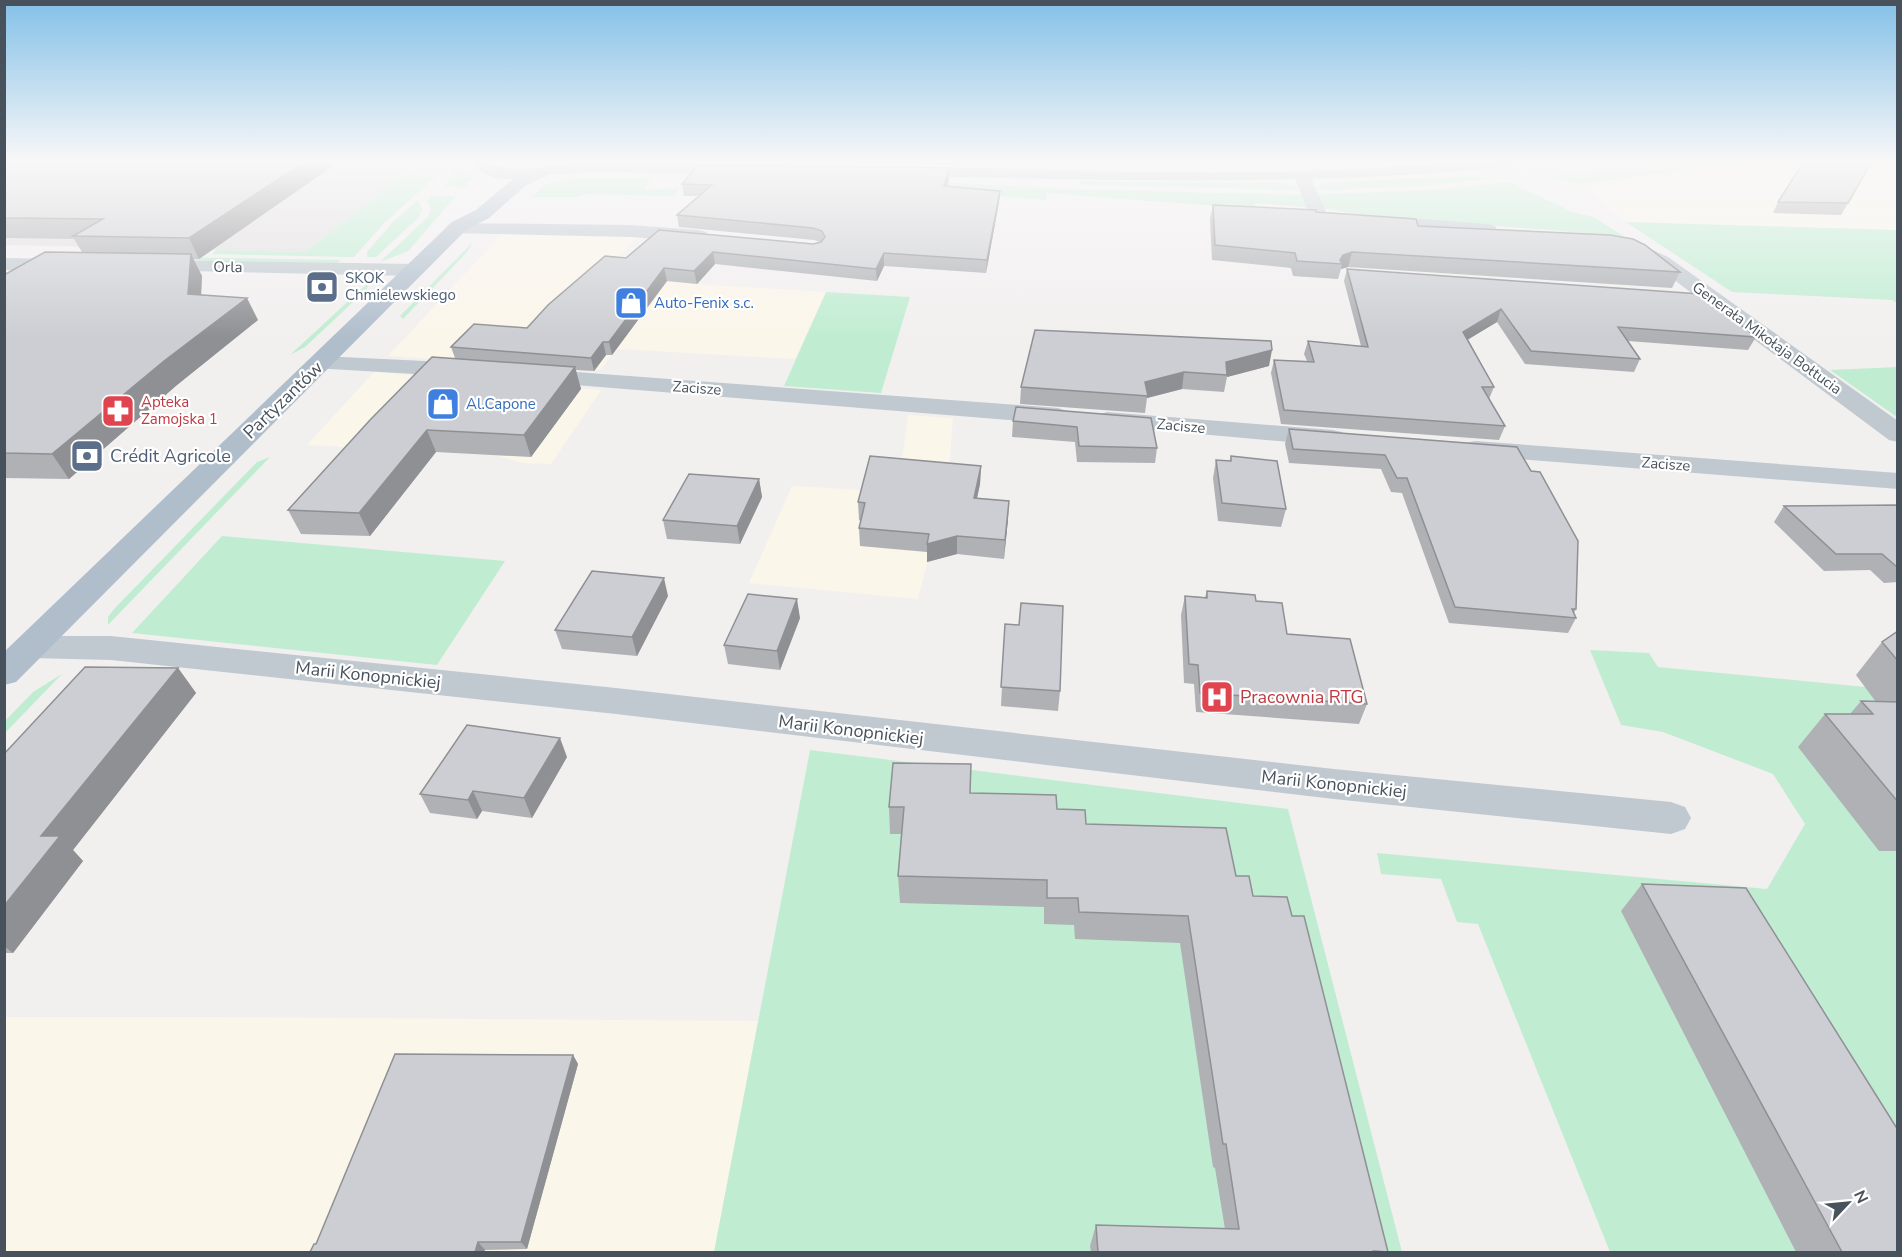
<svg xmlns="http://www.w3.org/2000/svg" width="1902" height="1257" font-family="'Nunito Sans',sans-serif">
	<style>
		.commercial { fill: #fbf6ea }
		.education { fill: #e2e0e1 }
		.green { fill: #c0edd2 }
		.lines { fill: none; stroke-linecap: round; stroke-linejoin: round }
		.minor { fill: #c0c9d0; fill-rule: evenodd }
		.major { fill: #b0becc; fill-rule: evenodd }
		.wall { fill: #afb1b5 }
		.shaded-wall { fill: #8f9094 }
		.building { fill: #ccced3; stroke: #8f9094; stroke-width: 1.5 }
		.labels { text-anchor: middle; stroke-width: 4.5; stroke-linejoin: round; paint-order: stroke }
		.far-street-label { font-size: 15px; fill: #48525c; stroke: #fff }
		.far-service-label { font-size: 15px; fill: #4e5e75; stroke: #fff; text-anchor: start }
		.far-shop-label { font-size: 15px; fill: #366cbe; stroke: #fff; text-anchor: start }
		.far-health-label { font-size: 15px; fill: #be3a42; stroke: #fff; text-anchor: start }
		.street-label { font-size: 18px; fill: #48525c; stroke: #fff }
		.service-label { font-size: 18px; fill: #4e5e75; stroke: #fff; text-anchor: start }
		.health-label { font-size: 18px; fill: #be3a42; stroke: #fff; text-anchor: start }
	</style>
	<rect width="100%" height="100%" fill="#f2efef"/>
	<path class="commercial" d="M1751,161H1881V166L1897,169V230L1626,222L1582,184L1713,167L1727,169Z
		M502,234L640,235L602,274L697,284L826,292L795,359L617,349L600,370L388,356Z
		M374,372L601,390L551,464L522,463L495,455L307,445Z
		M908,415L953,418L948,481L918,599L749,583L792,486L898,492Z
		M5,1017H219L758,1021L714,1252H5Z"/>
	<path class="education" d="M17,161H419L306,252L5,245L4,167Z"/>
	<path class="green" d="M444,161H465V167L474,178L466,188L444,186L454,172Z
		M644,161L1063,166V168L642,164Z
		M1430,161H1454L1316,170L1078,168V166L1302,168Z
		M1574,161H1620L1539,172L1544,165Z
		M1664,161H1751L1727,169L1713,167L1582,184L1545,177Z
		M403,174L437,176L385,222L354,257L212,254L216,250L306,252Z
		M1459,176L1494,178L1424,186L1318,190L1316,187L1325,183Z
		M578,178H651L644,190L680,187L674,196L585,194L575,197H531L545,184Z
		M920,181L1068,189L1305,195L1433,190L1510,182L1572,212L1593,217L1624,236L1358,215L1330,209L1255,203L1256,209L1046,193V200L934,191Z
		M1080,181L1282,183L1301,190L1081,185Z
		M431,196H456L408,251L380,262L428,217L431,209L427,201Z
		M418,200L422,210L419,217L376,257H367V252L393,222Z
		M1626,222L1897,230V303L1892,300L1732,292Z
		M473,242L467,252L403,319L400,316Z
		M63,255L341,260L337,263L160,260Z
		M369,282L367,289L305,347L290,355Z
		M826,292L910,297L881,393L784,386Z
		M1897,367V417L1830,370Z
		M270,457L108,625V617L114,609L257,462Z
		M222,536L505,561L437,665L132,633Z
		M1590,650L1649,653L1658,667L1897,690V1252H1610L1478,924L1457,922L1441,879L1381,874L1377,853L1767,889L1805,824L1773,774L1663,732L1621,725Z
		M62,674L5,733V721L33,692Z
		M810,750L1288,809L1402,1252H714Z"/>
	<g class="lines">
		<path class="minor" d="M1302,171L1308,172L1310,176L1326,212L1488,224L1495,226L1497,230L1495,234L1488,236L1312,221L1294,176L1296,172Z
			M455,223L630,225L699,230L706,232L709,236L706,240L699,242L630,237L448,233L446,229L448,225Z
			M1640,244L1668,257L1898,421V442L1889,440L1654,265L1633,254L1630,250L1633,246Z
			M4,258L66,259L73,261L76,265L73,269L66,271L4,270Z
			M153,260L415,264L422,266L425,270L422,274L415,276L146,270L143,266L146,262Z
			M321,356L466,363L474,365L478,370L474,375L466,377L313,368L309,363L313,358Z
			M535,369L1058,408L1067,411L1071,416L1067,421L1058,424L526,381L523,376L526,371Z
			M1107,412L1333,430L1342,432L1346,438L1342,444L1333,446L1098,425L1094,420L1098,415Z
			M1475,441L1898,473V489L1466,455L1462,449L1466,443Z
			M31,636H111L616,688L1334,769L1671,802L1685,807L1691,818L1685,829L1671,834L1334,799L616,714L111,660L31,658L19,655L14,647L19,639Z"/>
		<path class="major" d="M472,161C490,161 497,169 515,169C540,169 563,164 588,162C638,159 690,163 740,164L748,169L740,174L590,172L548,175L525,186L489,218L466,230L16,682L4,685V652L452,222L476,210L513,179C495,179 481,176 472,161Z
			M1464,161H1520L1512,166C1310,187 1109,180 906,176L898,171L906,166C1092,170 1279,180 1464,161Z"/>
	</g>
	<path class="wall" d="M4,161H340L199,259H193L202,276L201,294L258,320L177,385L69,479L4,478V275L82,252L74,239L4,238Z
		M710,161H955L954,165Z
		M1872,161L1841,215L1773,213L1778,202Z
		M949,179L947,186L1000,191L999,202L986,273L884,266L877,281L715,264L697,284L667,281L612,355H606L594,371L576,370L581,389L531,457L436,452L370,536L301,534L288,510L455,358L451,347L527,328L626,258L813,244L821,242L814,240L679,227L677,215L699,196H684L682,184Z
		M1213,205L1316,212L1418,226L1680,272L1672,288L1348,267L1341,269L1338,279L1293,276L1291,268L1212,260L1210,219Z
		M1347,269L1756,337L1748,350L1628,341L1640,359L1634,372L1525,364L1497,322L1468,339L1494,387L1489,399L1505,426L1499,440L1281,424L1271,373L1274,360L1307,361L1304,354L1308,341L1361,346L1344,281Z
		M1035,330L1269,366L1227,377L1224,392L1182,389L1147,398L1145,413L1020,404L1021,387Z
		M1016,407L1157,448L1155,463L1077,462L1075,442L1012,437L1013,421Z
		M1289,429L1517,447L1576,609L1574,613L1576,618L1568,633L1449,623L1402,493L1391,492L1381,469L1289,463L1285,444Z
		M1231,456L1286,509L1281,527L1218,521L1213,478L1216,460L1230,461Z
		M981,466L980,484L977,498L1008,519L1004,559L957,554L927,562V552L860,546L859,528L861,521L859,520L858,502Z
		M759,479L762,497L740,544L667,539L663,520Z
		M1898,505V582L1884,583L1870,570L1824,571L1774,522L1784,506Z
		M1207,591L1256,601L1287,634L1367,704L1359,724L1196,712L1194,684L1184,683L1181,615L1185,596L1205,597Z
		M668,596L637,656L562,649L555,630Z
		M800,618L780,670L728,664L724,645Z
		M1005,624L1060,691L1058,711L1001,706Z
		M1898,631V851H1879L1798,747L1825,714H1850L1861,701L1876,702L1856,675L1882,642Z
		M178,668L196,693L73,850L83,861L13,953H4V754Z
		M567,757L532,818L482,811L477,819L430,813L420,794Z
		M971,793L1057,809L1086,824L1236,876L1253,896L1388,1252H1091L1090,1246L1096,1225L1225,1229L1215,1168L1213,1167L1180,943L1075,939L1074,925L1044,924V907L900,903L898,876L901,834H890L889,807Z
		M1642,884L1898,1252H1796L1621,911Z
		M573,1055L578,1064L527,1249L485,1250L484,1252H310L316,1244Z"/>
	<path class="shaded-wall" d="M306,161H340L199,259L189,238Z
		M949,168V179L944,197V186Z
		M1000,191L999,202L986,273L987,260Z
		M713,252L715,264L697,284L694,271Z
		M1352,252L1348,267L1341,269L1342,264L1340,260L1343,255Z
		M884,253V266L877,281L876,269Z
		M191,254L202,276L200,316L188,294Z
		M664,268L667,281L612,355L609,342Z
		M247,298L258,320L177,385L69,479L52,454L164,361Z
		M1501,309L1497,322L1459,345L1463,332Z
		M603,342L606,355L594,371L591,358Z
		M1272,350L1269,366L1227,377L1226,362Z
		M575,367L581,389L531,457L524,435Z
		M1184,372L1182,389L1147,398L1145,382Z
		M427,430L436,452L370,536L359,513Z
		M981,466L980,484L973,516L974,498Z
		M759,479L762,497L740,544L737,526Z
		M1009,501L1008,519L1004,559L1005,540Z
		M957,536V554L927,562V544Z
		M664,578L668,596L637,656L632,637Z
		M797,599L800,618L780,670L777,651Z
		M178,668L196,693L73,850L83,861L13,953L4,946V906L41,836Z
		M560,738L567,757L532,818L524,798Z
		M473,791L482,811L477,819L468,800Z
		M573,1055L578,1064L527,1249L521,1242Z
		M478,1242L485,1250L484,1252H475Z"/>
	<path class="building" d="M4,161H306L189,238L73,236L103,219L4,218Z
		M1804,161H1872L1848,203L1778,202Z
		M698,165L949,168L944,186L1000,191L987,260L884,253L876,269L713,252L694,271L664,268L609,342H603L591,358L451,347L474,324L527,328L548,305L605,256L626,258L659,230L813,244L821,242L825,237L822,231L813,228L677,215L712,185L682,184Z
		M1213,205L1316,210V212L1416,219L1418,226L1610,235L1633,239L1645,245L1680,272L1352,252L1343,255L1340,260L1342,264L1297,261L1295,253L1215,245Z
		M45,252L191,254L188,294L247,298L164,361L52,454L4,453V297H6H4V275Z
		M1347,269L1701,294L1756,337L1618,327L1640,359L1531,351L1501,309L1463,332L1494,387H1482L1505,426L1284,410L1274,360L1314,362L1308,341L1368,347Z
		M1035,330L1271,341L1272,350L1226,362L1227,375L1184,372L1145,382L1148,396L1021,387Z
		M432,357L575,367L524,435L427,430L359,513L288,510L370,420Z
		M1016,407L1151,418L1157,448L1079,446L1077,427L1013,421Z
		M1289,429L1517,447L1531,471L1540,472L1578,541L1576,609H1572L1576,618L1455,607L1407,478H1397L1385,455L1293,449Z
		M870,456L981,466L974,498L1009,501L1005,540L957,536L927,544L929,534L859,528L865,503L858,502Z
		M1231,456L1277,461L1286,509L1222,503L1216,460L1231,461Z
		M689,474L759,479L737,526L663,520Z
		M1898,505L1897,567L1882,554H1836L1784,506Z
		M592,571L664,578L632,637L555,630Z
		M1207,591L1255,595L1256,601L1282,603L1287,634L1350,639L1367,704L1200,693L1198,665L1189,664L1185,596L1207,598Z
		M748,594L797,599L777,651L724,645Z
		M1021,603L1063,606L1060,691L1001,687L1005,624L1019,625Z
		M1898,631V661L1882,642Z
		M85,667L178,668L41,836H60L4,906V754Z
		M1861,701L1898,702V802L1825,714H1873Z
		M467,725L560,738L524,798L473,791L468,800L420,794Z
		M893,763L971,764L970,793L1056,795L1057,809L1085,810L1086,824L1226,828L1236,876H1249L1253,896L1287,897L1292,916H1304L1388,1252L1374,1251L1375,1252H1098L1096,1225L1239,1229L1226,1144H1223L1188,916L1079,912L1078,898H1047V880L898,876L904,807H889Z
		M1642,884L1746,888L1898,1130V1252H1842Z
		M395,1054L573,1055L521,1242H478L475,1252H310L314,1244H316Z"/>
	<linearGradient id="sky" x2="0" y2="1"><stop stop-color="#84c0e8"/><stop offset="0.48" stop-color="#f9f8f8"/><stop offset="1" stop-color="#f9f8f8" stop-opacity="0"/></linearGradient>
	<rect width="1902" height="337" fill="url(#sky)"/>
	<defs>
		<g id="bank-square" transform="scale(1.725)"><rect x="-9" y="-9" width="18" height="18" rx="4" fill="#5c6f8a" stroke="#fff"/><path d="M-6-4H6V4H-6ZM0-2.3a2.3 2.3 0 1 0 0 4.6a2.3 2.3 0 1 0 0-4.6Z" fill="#fff"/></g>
		<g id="shop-square" transform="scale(1.725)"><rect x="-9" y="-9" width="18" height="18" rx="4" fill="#3f7fe0" stroke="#fff"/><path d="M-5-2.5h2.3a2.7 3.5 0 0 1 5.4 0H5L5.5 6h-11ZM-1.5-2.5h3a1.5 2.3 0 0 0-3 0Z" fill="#fff"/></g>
		<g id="pharmacy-square" transform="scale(1.725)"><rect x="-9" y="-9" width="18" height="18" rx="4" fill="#e0444e" stroke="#fff"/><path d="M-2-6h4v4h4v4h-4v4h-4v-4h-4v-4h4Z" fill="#fff"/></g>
		<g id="hospital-square" transform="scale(1.725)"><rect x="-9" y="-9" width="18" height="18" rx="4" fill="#e0444e" stroke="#fff"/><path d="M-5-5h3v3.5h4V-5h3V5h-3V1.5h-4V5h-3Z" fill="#fff"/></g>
	</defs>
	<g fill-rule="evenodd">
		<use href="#bank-square" x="322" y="287"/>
		<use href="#shop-square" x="631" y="303"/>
		<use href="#shop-square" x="443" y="404"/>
		<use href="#pharmacy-square" x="118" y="411"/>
		<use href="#bank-square" x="87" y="456"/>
		<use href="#hospital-square" x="1217" y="697"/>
	</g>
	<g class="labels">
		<g class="far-street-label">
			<text transform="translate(228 267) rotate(1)" y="5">Orla</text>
			<text transform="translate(1767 338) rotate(36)" y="5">Generała Mikołaja Bołtucia</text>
			<text transform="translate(697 388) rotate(4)" y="5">Zacisze</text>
			<text transform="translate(1181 426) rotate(5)" y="5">Zacisze</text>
			<text transform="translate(1666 464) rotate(4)" y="5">Zacisze</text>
		</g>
		<g class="far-service-label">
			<text x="345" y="283">SKOK<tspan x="345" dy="17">Chmielewskiego</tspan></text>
		</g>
		<g class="far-shop-label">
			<text x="654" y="308">Auto-Fenix s.c.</text>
			<text x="466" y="409">Al.Capone</text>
		</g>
		<g class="far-health-label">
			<text x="141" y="407">Apteka<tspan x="141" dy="17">Zamojska 1</tspan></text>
		</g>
		<g class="street-label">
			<text transform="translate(283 400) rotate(-44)" y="6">Partyzantów</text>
			<text transform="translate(368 675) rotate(6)" y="6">Marii Konopnickiej</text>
			<text transform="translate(851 730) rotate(7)" y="6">Marii Konopnickiej</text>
			<text transform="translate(1334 784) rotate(6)" y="6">Marii Konopnickiej</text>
		</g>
		<g class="service-label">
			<text x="110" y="462">Crédit Agricole</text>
		</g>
		<g class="health-label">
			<text x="1240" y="703">Pracownia RTG</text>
		</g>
	</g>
	<rect width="1902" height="1257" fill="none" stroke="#48525c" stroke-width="12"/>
	<g transform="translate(1848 1203) rotate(64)" stroke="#ffffff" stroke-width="4.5" paint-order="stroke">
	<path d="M0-4.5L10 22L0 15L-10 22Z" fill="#48525c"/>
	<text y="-9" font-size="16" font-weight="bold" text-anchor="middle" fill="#48525c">N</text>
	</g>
</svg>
